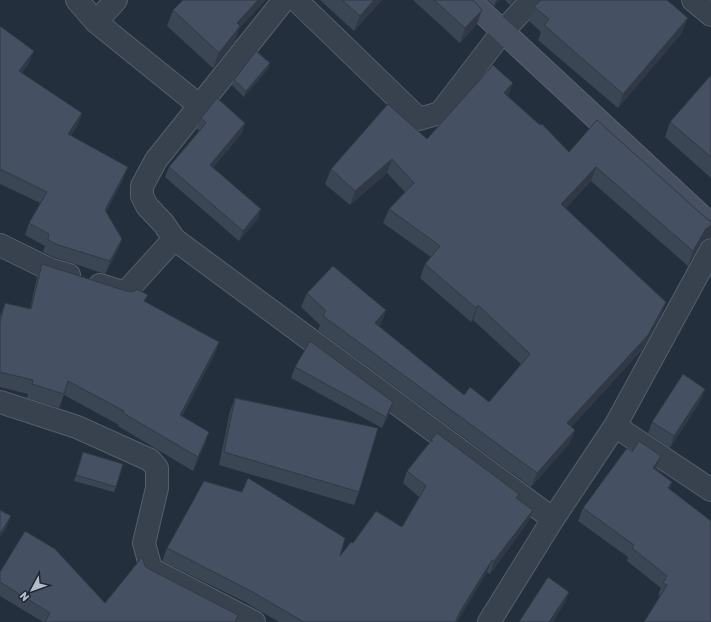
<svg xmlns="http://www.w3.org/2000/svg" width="711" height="622" font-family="Rubik,sans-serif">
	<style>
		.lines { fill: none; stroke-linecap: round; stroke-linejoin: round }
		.street-casing { stroke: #565f6c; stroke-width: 24 }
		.secondary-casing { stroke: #565f6c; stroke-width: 24 }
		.street { stroke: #38414e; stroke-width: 22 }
		.secondary { stroke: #465061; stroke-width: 22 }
		.wall { fill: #3b4654 }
		.shaded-wall { fill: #303945 }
		.building { fill: #455162; stroke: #303945 }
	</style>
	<rect width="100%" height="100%" fill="#242f3e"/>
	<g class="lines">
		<g class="street-casing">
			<path id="street" d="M77,0L96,22L116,0
				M296,0L419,119L440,113L503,31L532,0
				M693,0L711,15
				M96,22L200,106
				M174,239L164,224L147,206L142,196V186L156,160L284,0
				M0,245L49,269L69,275
				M100,285L125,293L174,239L553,519
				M0,402L77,427L150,460L157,468V488L144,543L151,569L254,622
				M615,426L711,490
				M489,622L553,519L615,426L711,250"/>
		</g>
		<g class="secondary-casing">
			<path id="secondary" d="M469,0L711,225"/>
		</g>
		<use href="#street" class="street"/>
		<use href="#secondary" class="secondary"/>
	</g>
	<path class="wall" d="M320,0H382L354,31Z
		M413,0H473L477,24L460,43Z
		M487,0H499L494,6Z
		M505,0H515L510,5Z
		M534,7L682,33L618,108L538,40L541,32L529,21Z
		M173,10L239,29L235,41L213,68L167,26Z
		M0,26L29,63L22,73L82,113L78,125L71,135L123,180L106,212L122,239L117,252L105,274L54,257L43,252L45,246L25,235L29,223L40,203L0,184Z
		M270,63L268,69L244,97L232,85L234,80Z
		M711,75V178L665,137L670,122Z
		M508,97L569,152L711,221V238L705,239L700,244L688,266L591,181L566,208L661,316L642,350L571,427L575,430L569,444L531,487L318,330L320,325L301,307L307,293L386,310L381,324L379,326L464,395L489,402L521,364L473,320L471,322L420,278L425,264L431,257L383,223L389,209L405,192L387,173L350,205L325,184L331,169L427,139Z
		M201,118L245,123L242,133L213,168L261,209L258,219L239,241L165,177L169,167L200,131L197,129Z
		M42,264L145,302L219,342L214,356L182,416L209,432L204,446L193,471L118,426L119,425L64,395L59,408L27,398L28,394L0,387V316L5,303L30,309L37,277Z
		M295,367L389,414L382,428L291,378Z
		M705,389L701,400L670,448L648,433L652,422Z
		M235,398L359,492L354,505L219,465L230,411Z
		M83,452L116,487L114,492L74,481Z
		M632,452L661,456L656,469L672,482L670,489L711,521L660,596L658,595L661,588L627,561L628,557L578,521L583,508Z
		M407,471L518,499L533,510L528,522L490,574L487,572L457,622H279L245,602L162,561L167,548L340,556L353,543L402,527L419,497L403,483Z
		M145,566L149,569L236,622H43L0,596V572L105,603Z"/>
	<path class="shaded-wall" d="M258,0H266L239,29L235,41L213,68L219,53L237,23Z
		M374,0H382L354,31L360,16Z
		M496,0H499L494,6Z
		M512,0H515L510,5Z
		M482,10L477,24L460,43L465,28Z
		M688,18L682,33L618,108L623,94Z
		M34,51L29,63L14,83L19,71Z
		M270,63L268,69L244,97L246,91Z
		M513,83L508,97L504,93Z
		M82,113L78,125L63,146L68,134Z
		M245,123L242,133L206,176L210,165Z
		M392,159L387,173L350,205L355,191Z
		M128,167L123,180L101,222L105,210Z
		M596,167L591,181L556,218L561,204Z
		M261,209L258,219L239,241L243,231Z
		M710,225H711V238L705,239L700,244L688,266L693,251L705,230Z
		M122,239L117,252L105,274L110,261Z
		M666,302L661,316L642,350L561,437L567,423Z
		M478,305L473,320L471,322L476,308Z
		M386,310L381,324L370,337L375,323Z
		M219,342L214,356L175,428L180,415Z
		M705,389L701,400L670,448L674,436Z
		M393,402L389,414L382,428L386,417Z
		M575,430L569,444L531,487L537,473Z
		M209,432L204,446L193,471L198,457Z
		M661,456L656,468L649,480L653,468Z
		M672,482L668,494V488Z
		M533,510L528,522L490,574L494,561Z
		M11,516L7,527L0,538V534Z
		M492,560L487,572L457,622H455L461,610Z
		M569,592L565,603L553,622H549Z"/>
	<path class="building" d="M183,0H258L237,23L240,26L219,53L173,10Z
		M342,0H374L360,16Z
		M434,0H473L482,10L465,28Z
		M541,0H667L688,18L623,94L544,25L549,19L534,7Z
		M0,26L34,51L19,71L82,113L68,134L128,167L105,210L122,239L110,261L58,245L48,240L49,234L29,223L47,192L0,169Z
		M256,51L270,63L246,91L234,80Z
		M493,65L513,83L504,93L540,125L542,124L569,152L597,120L708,220L711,221V225L705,230L693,251L596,167L561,204L666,302L648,335L567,423L575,430L537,473L323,316L326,311L307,293L333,266L386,310L375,323L464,395L470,387L489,402L530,354L478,305L476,308L425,264L440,246L389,209L414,183L392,159L355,191L331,169L388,104L427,139Z
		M711,75V157L670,122Z
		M217,98L245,123L210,165L261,209L243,231L169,167L206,123L201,118Z
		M42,264L126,291L133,292L137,289L148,295L144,301L219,342L180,415L209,432L198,457L123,413L124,411L68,381L64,394L32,384L33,380L0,372V322L5,303L31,309Z
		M310,341L393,402L386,417L295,367Z
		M683,374L705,389L674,436L652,422Z
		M235,398L378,428L359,492L224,452Z
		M437,433L519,494L516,498L533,510L494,561L492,560L461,610L455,622H304L249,590L167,548L204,481L242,492L248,478L345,538L340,556L351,542L353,543L376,511L402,527L426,486L407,471L431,441H433L431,440Z
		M639,441L661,456L653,468L672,482L668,488L711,521V622H644L667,585L663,583L667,576L632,548L634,545L583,508L627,448L632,452Z
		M83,452L123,464L116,487L76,475Z
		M0,510L11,516L0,534Z
		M25,531L55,549L105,603L142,557L145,566L149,569L238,615L235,622H45L50,613L0,582V572Z
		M548,577L569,592L549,622H519Z"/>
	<g transform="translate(32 590) rotate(229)" stroke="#1d2633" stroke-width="3" paint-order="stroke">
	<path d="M0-3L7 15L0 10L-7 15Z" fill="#b4bcc9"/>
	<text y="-6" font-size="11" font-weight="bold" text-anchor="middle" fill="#b4bcc9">N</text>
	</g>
</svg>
